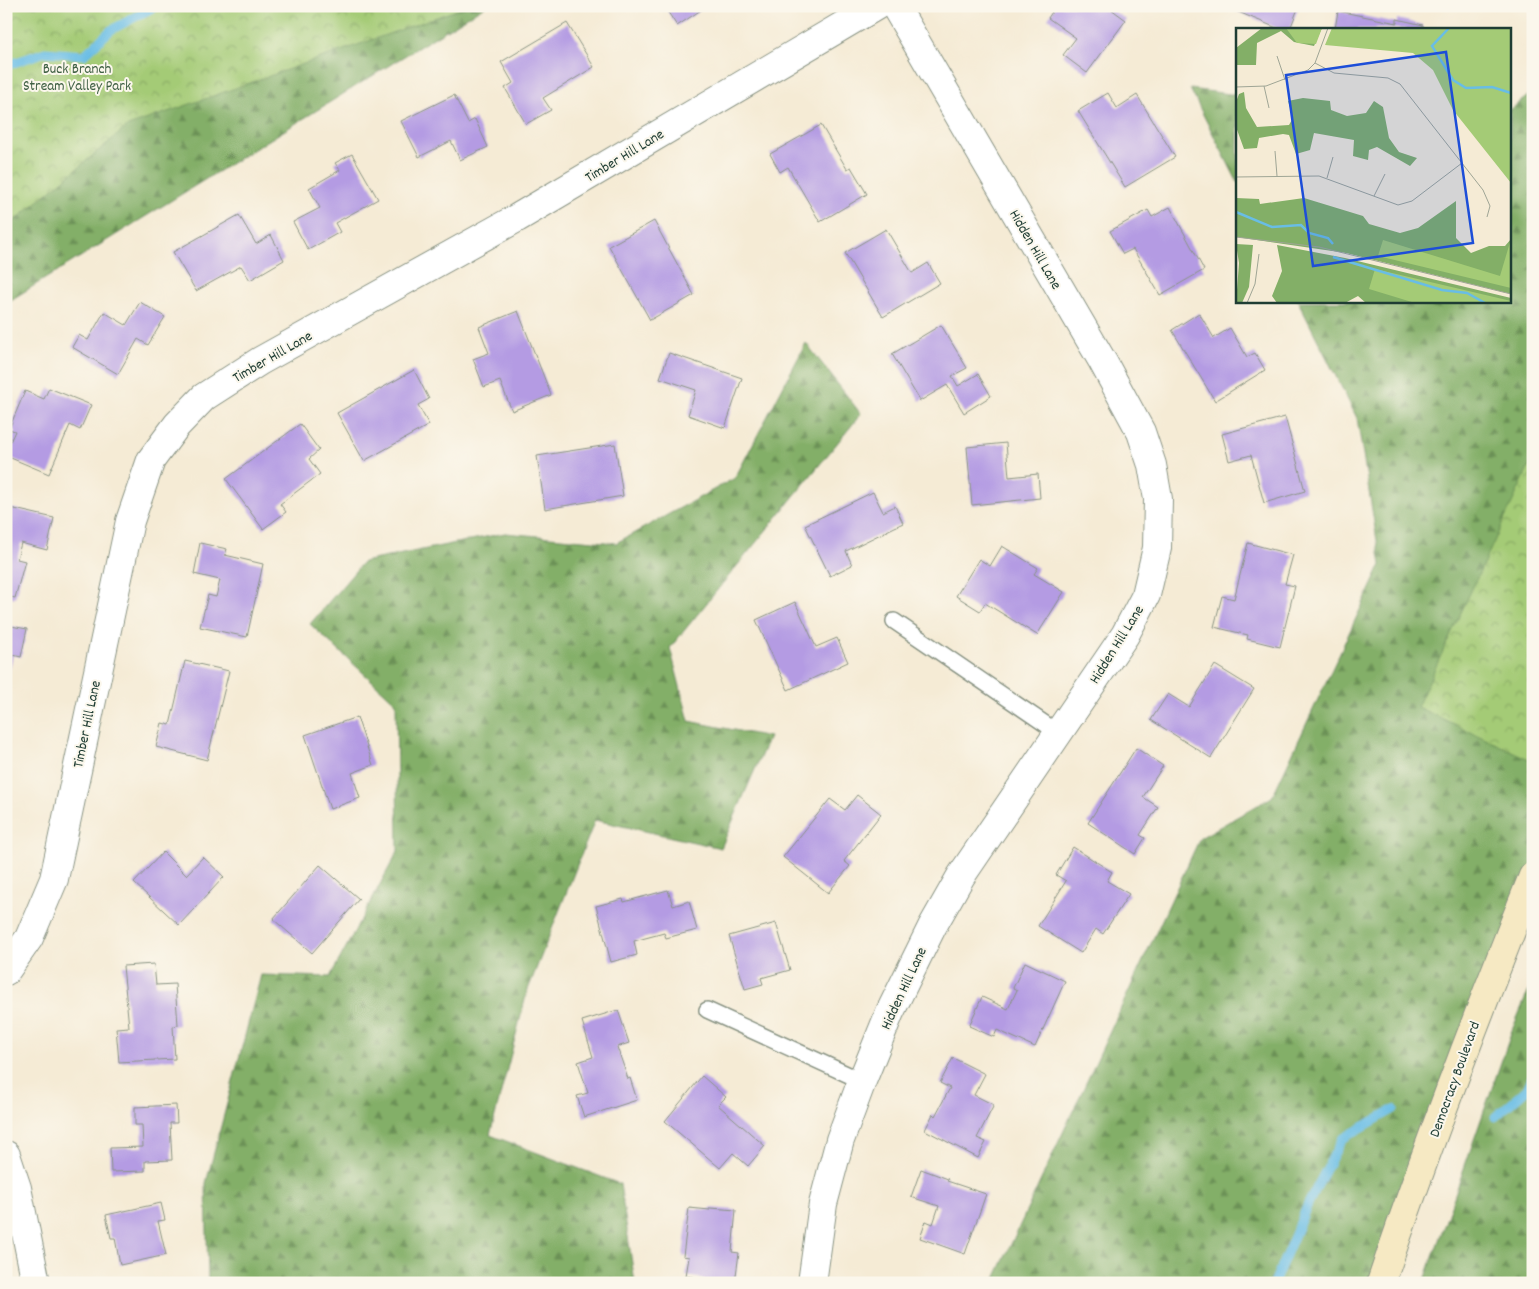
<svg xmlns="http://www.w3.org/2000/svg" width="1539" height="1289" font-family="Dekko,sans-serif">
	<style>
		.forest { fill: url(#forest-firs); stroke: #51764e }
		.park { fill: url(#park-crowns); stroke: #628455 }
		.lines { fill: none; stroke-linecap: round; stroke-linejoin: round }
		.stream { stroke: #69bde5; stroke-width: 9 }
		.building { fill: #b49be3 }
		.lane-casing { stroke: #8a9484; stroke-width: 18 }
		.street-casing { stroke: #8a9484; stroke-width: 30 }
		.secondary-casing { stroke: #8a9484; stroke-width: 30 }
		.lane { stroke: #fff; stroke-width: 15 }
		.street { stroke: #fff; stroke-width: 28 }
		.secondary { stroke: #f6e9c3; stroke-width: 28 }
		.labels { text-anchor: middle; stroke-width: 4; stroke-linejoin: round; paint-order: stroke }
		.park-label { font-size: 15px; fill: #406044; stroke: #fbf7ec }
		.street-label { font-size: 15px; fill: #1f3d34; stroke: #fbf7ec }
		.inset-river { fill: none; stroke: #69bde5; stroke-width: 2.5 }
		.inset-road { fill: none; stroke: #9fa595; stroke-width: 1 }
		.view { fill: #1d4ed8; fill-opacity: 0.15; stroke: #1d4ed8; stroke-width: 2.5 }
		.inset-edge { fill: none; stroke: #1f3d34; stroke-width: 2.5 }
	</style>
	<defs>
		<pattern id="forest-firs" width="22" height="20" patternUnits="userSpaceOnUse" patternTransform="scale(1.25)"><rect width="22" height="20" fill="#83af67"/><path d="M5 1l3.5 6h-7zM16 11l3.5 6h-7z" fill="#6b9056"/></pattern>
		<pattern id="park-crowns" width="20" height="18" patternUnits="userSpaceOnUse" patternTransform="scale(1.25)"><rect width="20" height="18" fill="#a4cb76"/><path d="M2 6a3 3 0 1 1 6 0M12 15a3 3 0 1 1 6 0" fill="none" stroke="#85a662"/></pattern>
	</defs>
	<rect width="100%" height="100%" fill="#fbf7ec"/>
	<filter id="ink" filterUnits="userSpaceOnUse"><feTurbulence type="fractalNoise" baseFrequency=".02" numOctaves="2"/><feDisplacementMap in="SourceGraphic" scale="10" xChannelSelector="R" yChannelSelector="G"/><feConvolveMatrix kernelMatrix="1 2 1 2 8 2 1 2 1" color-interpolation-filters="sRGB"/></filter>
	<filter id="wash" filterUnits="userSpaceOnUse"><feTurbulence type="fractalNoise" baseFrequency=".0096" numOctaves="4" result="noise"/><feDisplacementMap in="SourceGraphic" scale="20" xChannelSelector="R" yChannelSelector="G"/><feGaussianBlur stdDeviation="1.12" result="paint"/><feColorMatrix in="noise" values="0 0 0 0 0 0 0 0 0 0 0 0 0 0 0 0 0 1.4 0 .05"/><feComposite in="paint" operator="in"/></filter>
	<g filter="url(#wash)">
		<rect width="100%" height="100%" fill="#f5ebd5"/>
		<path class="forest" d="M6,6H485L6,303Z
			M1190,89L1238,95V183Z
			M1533,92V876L1381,1283H993L1200,838L1272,797L1381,565L1357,418L1298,301H1510V110Z
			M806,343L861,414L670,648L689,721L769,737L721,848L595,820L527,992L490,1135L620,1184L635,1283H208L206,1183L261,975L330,977L398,851L396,703L310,624L363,562L505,533L616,543L735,478Z
			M1533,980V1283H1424L1513,1028Z"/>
		<path class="park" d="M6,6H468L128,126L6,228Z
			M1533,458V761L1417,707Z"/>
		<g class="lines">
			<path class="stream" d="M6,68L11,64L45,52L84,55L111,30L156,6
				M1495,1117L1527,1089L1533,1076
				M1274,1283L1308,1204L1342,1139L1394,1109"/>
		</g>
		<g id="blocks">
			<path class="building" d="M664,6H707L677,26Z
				M1056,6H1107L1126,20L1087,73L1063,55L1076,38L1048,18Z
				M1238,6H1299L1290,29H1279L1236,11Z
				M1338,11L1397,23V19L1423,25V29H1335Z
				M567,23L594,67L543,98L551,110L526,124L505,88L513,83L501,62Z
				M1108,93L1117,108L1137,95L1175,157L1125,187L1078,111Z
				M454,95L468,123L475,119L488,147L460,160L451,141L419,157L401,121Z
				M821,125L847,169L851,167L867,194L820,222L788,167L780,172L770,154Z
				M352,154L378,199L335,223L340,232L308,250L293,222L320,208L309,188L340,170L335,163Z
				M1170,207L1204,270L1160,295L1133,249L1123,254L1110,231L1148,210L1152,217Z
				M239,215L256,244L271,235L284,260L250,280L241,266L196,291L173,252Z
				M654,221L694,295L650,320L609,246Z
				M886,229L912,273L928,263L940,283L883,317L845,253Z
				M140,302L165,317L148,345L138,339L118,374L72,347L79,335L88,340L104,312L126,325Z
				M518,311L551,395L512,411L500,381L484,387L473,359L489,353L479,327Z
				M1199,313L1214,338L1230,328L1247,357L1255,353L1265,370L1215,401L1172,330Z
				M941,325L967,368L952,376L958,386L978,374L991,396L964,413L947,385L920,401L892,354Z
				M669,353L742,378L725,428L688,415L696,390L660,378Z
				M414,370L429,399L418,405L429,425L364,461L337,413Z
				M49,388L91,405L80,430L70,425L49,474L6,456V451L15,431L9,429L25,391L44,399Z
				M1285,417L1305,491L1264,503L1251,455L1229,461L1222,434Z
				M300,424L319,450L309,459L320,474L280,504L286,512L263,529L226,479Z
				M1006,443L1009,477L1038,474L1040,498L972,505L967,447Z
				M615,444L623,496L545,509L537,456Z
				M873,492L883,512L895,506L903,523L846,551L852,565L830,576L805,525Z
				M6,507L54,518L47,550L21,543L17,559L25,561L15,598L6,596Z
				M200,543L227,549L225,555L263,564L247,637L200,627L208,595L216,597L220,580L194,574Z
				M1248,543L1293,555L1285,584L1295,586L1280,647L1247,639L1248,635L1214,627L1222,596L1234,599Z
				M1002,546L1038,568L1034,574L1064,592L1037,635L985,603L980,611L956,596L979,559L990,566Z
				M795,602L816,647L837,638L848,662L788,690L756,620Z
				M6,625L27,629L21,657L13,655L7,681Z
				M185,661L229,671L207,760L156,747L162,723L170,725Z
				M1215,665L1254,689L1211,758L1151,720L1168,694L1189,707Z
				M357,717L373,765L352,773L360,798L330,809L305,735Z
				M1136,748L1163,766L1143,797L1158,807L1140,835L1145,838L1135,854L1088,823Z
				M857,795L881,814L844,861L850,866L828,893L783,857L830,799L845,810Z
				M1073,847L1112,872L1107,881L1129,894L1103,934L1096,929L1081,953L1038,926L1066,881L1056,875Z
				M163,852L186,875L203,857L224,877L179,925L134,883Z
				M320,865L359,899L312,953L273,919Z
				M668,890L673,906L689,901L697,930L666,938L664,933L634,941L637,955L611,962L596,906L623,899L624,902Z
				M776,923L790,970L761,978L763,984L745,989L729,936Z
				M1025,962L1065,981L1035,1047L997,1030L994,1037L969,1026L982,997L1008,1009L1017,990L1013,988Z
				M154,964L156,985L175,984L178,1025L173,1026L175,1059L119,1062L116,1028L129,1027L123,966Z
				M618,1010L629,1043L617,1047L628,1079L630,1078L637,1100L584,1117L577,1096L588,1093L578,1062L593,1057L582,1021Z
				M953,1058L985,1074L974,1095L994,1105L977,1138L986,1142L978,1158L925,1130L933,1114L935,1116L950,1088L940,1083Z
				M702,1076L726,1097L718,1105L765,1146L748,1166L733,1153L720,1168L665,1121Z
				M176,1105L177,1123H170L172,1160L145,1161V1171L111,1172L110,1148L143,1147L142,1125H135V1107Z
				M921,1169L948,1179L947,1181L986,1194L965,1254L920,1238L926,1221L933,1224L939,1206L911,1197Z
				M161,1203L165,1220L158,1221L166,1255L120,1265L115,1238H111L106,1215Z
				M689,1208L710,1210V1208L736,1210L732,1252L739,1253L735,1283H703L704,1279L686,1276L689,1257L683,1256Z"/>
		</g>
	</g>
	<g filter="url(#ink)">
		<use href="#blocks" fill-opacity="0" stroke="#8a9484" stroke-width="1"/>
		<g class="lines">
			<g class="lane-casing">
				<path id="lane" d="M894,621L1057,732
					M707,1010L862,1081"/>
			</g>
			<g class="street-casing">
				<path id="street" d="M6,971L29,938L54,879L130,521L151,460L177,425L204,397L260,361L517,218L876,6
					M6,1155L17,1188L36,1283
					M812,1283L823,1204L840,1140L862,1081L890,1012L932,927L961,876L1125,635L1146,595L1157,548L1158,499L1152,465L1141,432L1103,362L895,6"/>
			</g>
			<g class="secondary-casing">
				<path id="secondary" d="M1381,1283C1427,1146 1479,1011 1533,876"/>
			</g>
			<use href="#lane" class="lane"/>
			<use href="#street" class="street"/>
			<use href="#secondary" class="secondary"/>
		</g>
	</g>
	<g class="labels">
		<g class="park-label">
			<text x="77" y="73">Buck Branch<tspan x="77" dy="17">Stream Valley Park</tspan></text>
		</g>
		<g class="street-label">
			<text transform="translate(624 155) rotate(-31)" y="5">Timber Hill Lane</text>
			<text transform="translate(1036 249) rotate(60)" y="5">Hidden Hill Lane</text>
			<text transform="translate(272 356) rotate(-30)" y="5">Timber Hill Lane</text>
			<text transform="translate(1116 644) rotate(-58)" y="5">Hidden Hill Lane</text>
			<text transform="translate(86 724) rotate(-78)" y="5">Timber Hill Lane</text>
			<text transform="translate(903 988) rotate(-65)" y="5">Hidden Hill Lane</text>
			<text transform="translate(1454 1079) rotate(-70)" y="5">Democracy Boulevard</text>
		</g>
	</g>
	<g transform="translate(1236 28)">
		<rect width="275" height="275" fill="#f5ebd5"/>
		<path d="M26,0H86L78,18L58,14L45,3L21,15L20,37H0V20ZM8,64L10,80L21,99L53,97L57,90L52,73L67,70L94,73L95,82L111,88L130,85L138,73L147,79L153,110L163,124L181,130L174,138L141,119L133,122L132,132L117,128L118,112L78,105L74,122L60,126L53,107L47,106L23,110L21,120L8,121L0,99V74L3,66ZM0,170L23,171L24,176L68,170L127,188L133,196L164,205L182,200L220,173V210L235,225L253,218H269L275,211V266L110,225L0,209ZM0,216L17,217L13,259L6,275H0L3,235ZM41,217L109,230L275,270V275H130L122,268L109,275H41L36,268L46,243Z" fill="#83af67"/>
		<path d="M50,0H86L80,16L61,15ZM96,0H275V155L217,82L197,42L177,25L89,17ZM275,211V260L142,228L147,212L264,248ZM139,241L275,273V275H179L133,261Z" fill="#a4cb76"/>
		<path class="inset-river" d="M213,0L196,18L217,52L230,60L256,59L275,65M0,184L36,199L65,197L73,205L92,210L97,216M97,229L206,262L231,265L249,275"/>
		<path class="inset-road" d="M41,28L49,52M79,35L98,45L152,50L164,56L247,162L254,178L251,189M28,58L33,80M0,59L30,58L72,42L79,35L92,0M39,123L41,148M0,149L83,148L162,177L176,173L226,135M91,150L97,129M138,168L149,146M0,209L83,219L275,266M11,275L19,256L23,226"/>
		<path class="view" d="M210,24L237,215L77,238L50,47Z"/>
		<rect width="275" height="275" class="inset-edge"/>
	</g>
	<rect width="1539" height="1289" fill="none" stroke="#fbf7ec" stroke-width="25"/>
</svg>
